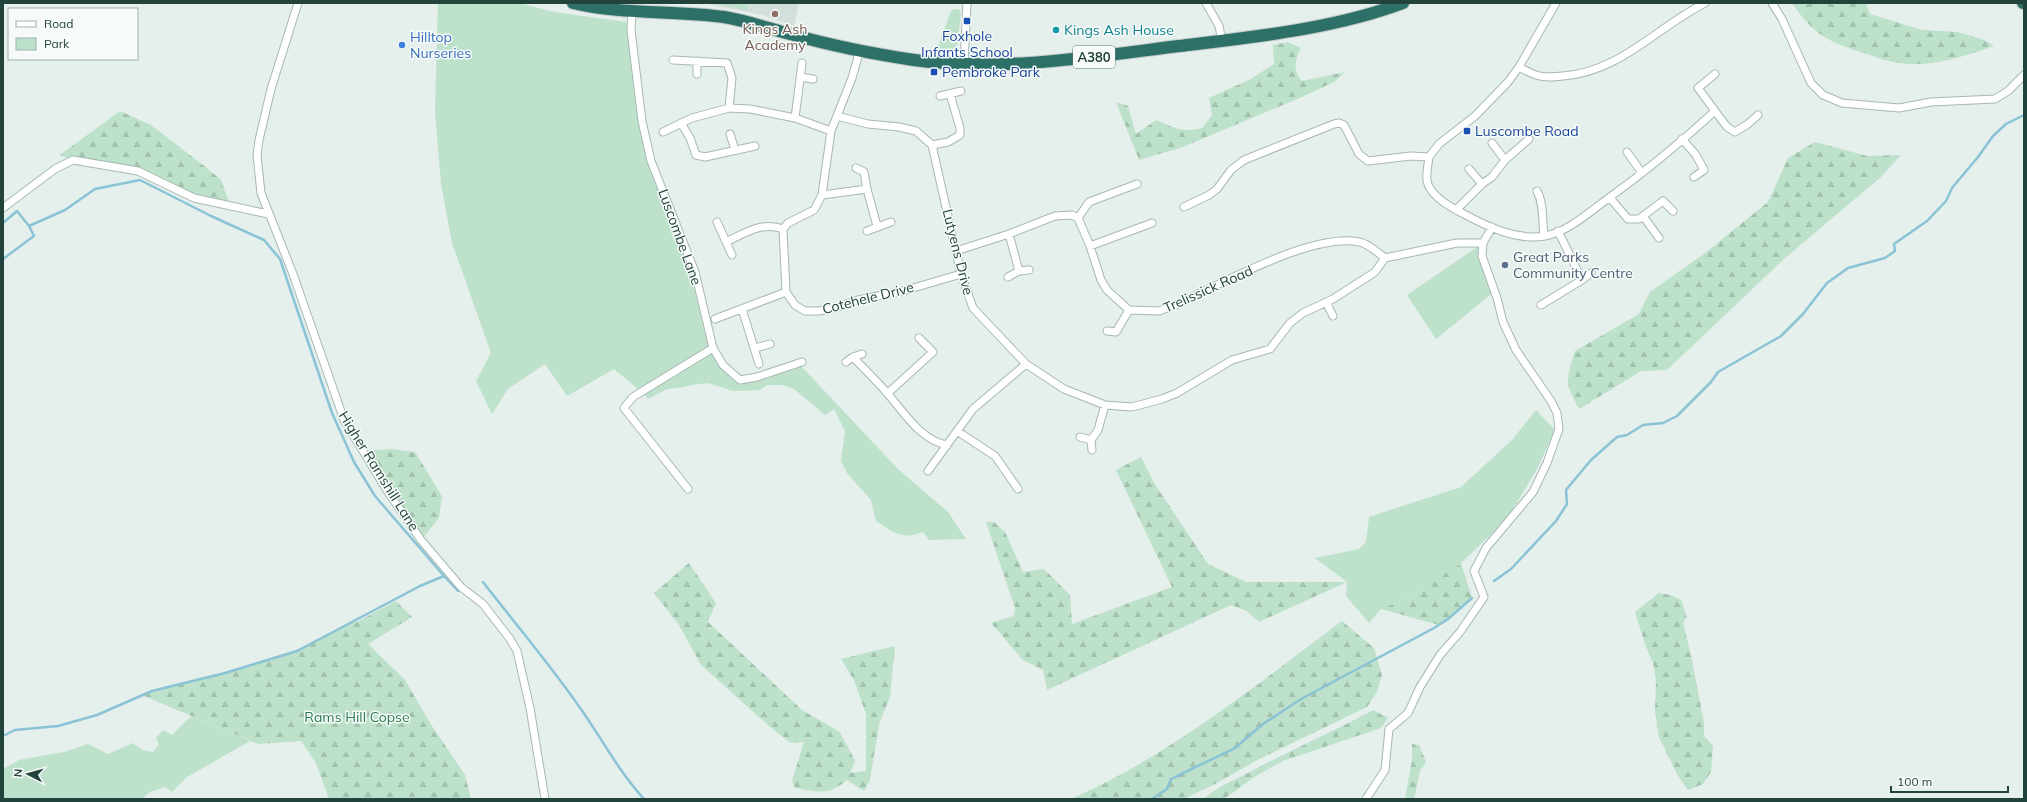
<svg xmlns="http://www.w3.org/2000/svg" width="2027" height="802" font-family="Mulish,sans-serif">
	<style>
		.built { fill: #d3dfda }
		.green { fill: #bde1ca }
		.forest { fill: url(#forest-firs) }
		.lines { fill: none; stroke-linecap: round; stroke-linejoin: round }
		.stream { stroke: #8ac3d6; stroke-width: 2.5 }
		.street-casing { stroke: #a7b8b3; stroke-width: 9 }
		.highway-casing { stroke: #c1cac8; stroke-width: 14 }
		.street { stroke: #fff; stroke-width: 7 }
		.highway { stroke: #2c7068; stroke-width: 12 }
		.education-dot { fill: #8d6e63; stroke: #f6fbf9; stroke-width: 1.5 }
		.transit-dot { fill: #1a4fb4; stroke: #f6fbf9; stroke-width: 1.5 }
		.culture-dot { fill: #0f9aa8; stroke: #f6fbf9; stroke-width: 1.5 }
		.shop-dot { fill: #3f7fe0; stroke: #f6fbf9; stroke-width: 1.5 }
		.service-dot { fill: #5c6f8a; stroke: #f6fbf9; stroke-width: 1.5 }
		.labels { text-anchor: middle; stroke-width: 3; stroke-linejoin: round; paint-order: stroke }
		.shield { fill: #f6fbf9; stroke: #627a75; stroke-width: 1 }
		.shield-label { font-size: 13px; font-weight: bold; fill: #22423c }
		.education-label { font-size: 14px; fill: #785e54; stroke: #f6fbf9 }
		.culture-label { font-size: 14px; fill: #0d838f; stroke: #f6fbf9; text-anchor: start }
		.transit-label { font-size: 14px; fill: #164399; stroke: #f6fbf9; text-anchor: start }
		.shop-label { font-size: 14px; fill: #366cbe; stroke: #f6fbf9; text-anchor: start }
		.street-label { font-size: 14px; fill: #22423c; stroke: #f6fbf9 }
		.service-label { font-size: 14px; fill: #4e5e75; stroke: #f6fbf9; text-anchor: start }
		.park-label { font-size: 14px; fill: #2a7b51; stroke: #f6fbf9 }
	</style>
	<defs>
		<pattern id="forest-firs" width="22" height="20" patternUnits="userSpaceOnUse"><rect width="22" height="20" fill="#bde1ca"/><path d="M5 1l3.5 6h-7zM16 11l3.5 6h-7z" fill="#a2c2ae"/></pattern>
	</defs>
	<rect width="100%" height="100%" fill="#e5efeb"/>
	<path class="built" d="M703,3H799L794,26L762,15Z"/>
	<path class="green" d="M438,3H519L554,12L626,22L649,162L691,274L708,346L638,389L614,369L567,396L545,364L508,389L492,414L476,381L491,353L452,243L441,184L435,111Z
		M713,3H748L747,10Z
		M954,9L960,10L961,13L957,48L952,53L936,52L951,11Z
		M968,47L990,59H974L969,53Z
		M1483,243V256L1495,291L1436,339L1407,295Z
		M712,350L738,382L759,379L800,365L898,469L948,512L966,539L929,540L923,532C902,540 894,533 876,521L871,500L847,473L841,461L845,431L834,409L825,415L794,389L782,385H767L760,390L733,391L708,383L692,385L678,388L667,389L648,399L643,394Z
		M1536,410L1555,430L1537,469L1507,519L1461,563L1410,597L1381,609L1369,623L1346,596L1347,582L1315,558L1359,549L1366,542L1369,517L1461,487L1512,440Z
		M191,716L250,741L187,777L172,792L165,787L150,792L142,799H3V769L19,760L64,752L88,744L108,754L133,743L142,750L153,752L159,745L156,738L163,730L172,735Z"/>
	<path class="forest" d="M1792,3H1866L1870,14L1922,30L1958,32L1984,40L1994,46C1962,57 1928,69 1893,62C1883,60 1874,56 1864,53C1828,42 1813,34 1792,3Z
		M1288,42L1301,48C1295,60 1292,70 1302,81L1345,72L1334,82L1302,97L1183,147L1139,160L1116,102L1128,106L1136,134L1156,120C1174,128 1183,133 1202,128L1212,115L1209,98L1251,79L1274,64L1273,45Z
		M120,111L151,125L208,169L221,180L230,205L206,201L138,171L73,160L60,155Z
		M1815,142L1867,156L1901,155L1881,177L1785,258L1667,370L1641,371L1579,409C1564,381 1566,381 1575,351L1639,314L1650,292L1705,253L1768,202L1788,158Z
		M391,449L415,452L442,496L439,518L421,540L364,451Z
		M1141,457L1154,483L1208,564L1246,582H1347L1259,622L1247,611L1231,605L1047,690L1043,670L1023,660L991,623L1014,616L1015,608L986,522H994L1005,532L1023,572L1044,569L1070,595L1072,624L1172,587L1116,470Z
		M689,563L716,603L708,622L802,710L840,732L855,761L850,773L866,771V714L854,680L841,659L895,646L890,697L879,724L870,780L864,791L847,780C829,796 817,792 795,788L792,781L804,742L791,743L770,727L701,665L679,625L654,593Z
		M1461,563L1472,598L1439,625L1381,609L1410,597Z
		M1659,593L1671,595L1681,600L1687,617L1683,623L1691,655L1704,723V736L1713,746L1711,772L1703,784L1688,790L1678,776L1659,737L1655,712L1656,680L1653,663L1646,647L1635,612Z
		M396,601L412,617L368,644L405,680L430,723L465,775L471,799H329L316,763L301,741L258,744L142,695L152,691L225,673L297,651L354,622L355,623Z
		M1342,621L1374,648L1382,675L1377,692L1367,707L1261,758L1217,783L1184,799H1071C1171,755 1256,685 1342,621Z
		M1373,710L1388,718L1381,728L1283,761L1256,776L1224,799H1204C1215,788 1232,781 1246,774C1288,751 1331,733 1373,710Z
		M1412,744L1419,745L1426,762L1420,771L1414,799H1405L1412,760Z"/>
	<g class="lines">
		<path class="stream" d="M3,223L17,211L29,226
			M3,259L34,236L29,226L65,210L95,189L140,180L211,216L264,240L280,259L332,413L354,462L375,496L444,576
			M1494,581L1511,569L1556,521L1567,504L1566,490L1591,460L1617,437L1627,435L1643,425L1663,423L1677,416L1711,382L1718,372L1781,336L1803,314L1827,283L1848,268L1885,258L1895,251L1894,244L1927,221L1946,201L1952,188L1978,157L1993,136L2006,124L2024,115
			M483,582C517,626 554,669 585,715C604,743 621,774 644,799
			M3,736L15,730L58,726L97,715L152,691L225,673L297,651L420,586L444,576L458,591
			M1152,799L1167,789L1171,779L1235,748L1263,724L1301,699L1434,628L1448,619L1472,598"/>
		<g class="street-casing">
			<path id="street" d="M298,3L271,89L259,140L257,155L261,193L293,274L344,420L388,492L421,540L461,587L483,604L510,639L517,651L530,708L545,799
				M1206,3L1219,26L1222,41
				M1772,3L1782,19L1811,83L1823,95L1842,103L1899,108L1931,102L1995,99L2008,91L2024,75
				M632,12L631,30L642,121L651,161L695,272L713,348L723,365L740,380L757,377L802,362
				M860,50L852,78L831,131L822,195L814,210L788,223L783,229L786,292L795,305L805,311H819L838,307L858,300L903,291L961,274
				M673,60L727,63L732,78L729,108
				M964,64L967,3
				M1519,67C1525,70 1530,73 1536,75C1545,78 1554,77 1563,76C1620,72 1657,27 1705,3
				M697,74V61
				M800,77L813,79
				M940,96L961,91
				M1715,111L1727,127L1735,132L1748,124L1758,115
				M837,116L868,124L899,127L916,131L932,145L961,274L973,308L1026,364L1064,389L1105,405L1132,407L1162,399L1177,393L1232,360L1270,349L1290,323L1303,313L1333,299L1375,272L1385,258L1457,243H1483
				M795,118L802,63
				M681,123L690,138L696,155L705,157L755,146
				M663,132L692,118L729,108L750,109L795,118L831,131
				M730,134L735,150
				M1682,139L1696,155L1704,170L1694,177
				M1492,143L1505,160
				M932,145L948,142L960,135V128L950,94
				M1627,152L1642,173
				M1429,157C1428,165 1426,173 1427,181C1430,195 1450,207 1462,213C1486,226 1516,241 1545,236C1566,232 1585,216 1602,203C1641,175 1679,144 1715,111L1698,88L1715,74
				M1429,157L1439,144L1475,116L1508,82L1519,67L1556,3
				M856,168L864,172L867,189L877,226
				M1469,169L1482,184
				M1537,191C1544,204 1542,221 1544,236
				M822,195L867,189
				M1610,198L1628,219H1639L1663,201L1673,211
				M1184,207L1209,195L1217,189L1231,170L1244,160L1334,124L1339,123L1344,125L1359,154L1368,161L1411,156L1429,157
				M3,208L55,169L73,160L138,171L194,198L268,214
				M1456,210L1482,184L1492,177L1505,160L1529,139
				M1643,216L1659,238
				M1078,218L1089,202L1137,184
				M717,222L732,255
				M867,231L891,222
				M726,242C745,233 762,221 783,229
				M1090,246L1152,223
				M956,251L1009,234L1055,216L1072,215L1078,218L1090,246L1101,280L1107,290L1129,310L1159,311L1173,306C1218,286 1312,232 1359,242C1368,243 1378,253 1385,258
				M1019,271L1029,270
				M1008,277L1019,271L1009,234
				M1582,280L1591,273
				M1326,302L1333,316
				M1541,305L1582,280L1558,231
				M742,309L759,364
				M715,319L786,292
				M1107,331L1116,332L1129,310
				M755,348L770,344
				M853,357C864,369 876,380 887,393C904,412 920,440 947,445
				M846,362L853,357L862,354
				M888,393L933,352L919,338
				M957,431L995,456L1018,489
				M1080,437L1091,440L1098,430L1105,405
				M1091,440L1092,450
				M928,471L973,409L1026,364
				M688,489L624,408L633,397L713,348
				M1366,799L1385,770L1389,729L1408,713L1420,687L1440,655L1460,632L1484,597L1474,571L1486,548L1533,492L1547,463L1559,429L1557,413L1551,401L1516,350L1503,322L1497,298L1482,256L1483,243L1492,227"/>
		</g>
		<g class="highway-casing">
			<path id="highway" d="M573,3C623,15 674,10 724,17C748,21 770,29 794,35C833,46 874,54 914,60C1003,72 1091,57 1179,46C1253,37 1334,29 1403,3
				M2023,3H2024"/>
		</g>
		<use href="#street" class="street"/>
		<use href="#highway" class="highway"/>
	</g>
	<circle class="education-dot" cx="775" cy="14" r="4"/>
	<g class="transit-dot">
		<rect x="963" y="17" width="8" height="8" rx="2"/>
		<rect x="930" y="68" width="8" height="8" rx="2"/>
		<rect x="1463" y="127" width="8" height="8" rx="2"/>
	</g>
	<circle class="culture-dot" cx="1056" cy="30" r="4"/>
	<circle class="shop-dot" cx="402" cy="45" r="4"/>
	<circle class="service-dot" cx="1505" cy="265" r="4"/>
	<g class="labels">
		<rect class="shield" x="1073" y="46" width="42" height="22" rx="3"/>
		<g class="shield-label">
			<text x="1094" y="62">A380</text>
		</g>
		<g class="education-label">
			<text x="775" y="34">Kings Ash<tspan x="775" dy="16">Academy</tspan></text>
		</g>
		<g class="culture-label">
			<text x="1064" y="35">Kings Ash House</text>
		</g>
		<g class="transit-label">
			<text x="967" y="41" text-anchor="middle">Foxhole<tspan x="967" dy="16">Infants School</tspan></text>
			<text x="942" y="77">Pembroke Park</text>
			<text x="1475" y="136">Luscombe Road</text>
		</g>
		<g class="shop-label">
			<text x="410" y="42">Hilltop<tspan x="410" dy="16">Nurseries</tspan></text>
		</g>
		<g class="street-label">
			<text transform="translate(680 237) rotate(70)" y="5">Luscombe Lane</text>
			<text transform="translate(958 252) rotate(76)" y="5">Lutyens Drive</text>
			<text transform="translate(1208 289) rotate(-24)" y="5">Trelissick Road</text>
			<text transform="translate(868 298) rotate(-14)" y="5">Cotehele Drive</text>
			<text transform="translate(379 471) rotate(58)" y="5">Higher Ramshill Lane</text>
		</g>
		<g class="service-label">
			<text x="1513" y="262">Great Parks<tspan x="1513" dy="16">Community Centre</tspan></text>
		</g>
		<g class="park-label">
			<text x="357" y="722">Rams Hill Copse</text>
		</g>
	</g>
	<rect width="2027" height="802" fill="none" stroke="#22423c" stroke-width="8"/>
	<rect x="8" y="8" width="130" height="52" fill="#f6fbf9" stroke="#a1b1ad"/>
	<rect x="16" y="21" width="20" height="6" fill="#ffffff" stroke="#a1b1ad"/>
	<text x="44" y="28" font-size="12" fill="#22423c">Road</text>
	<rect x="16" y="38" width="20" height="12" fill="#bde1ca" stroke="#a1b1ad"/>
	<text x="44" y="48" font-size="12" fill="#22423c">Park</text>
	<g transform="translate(28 774) rotate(276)" stroke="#f6fbf9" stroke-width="3" paint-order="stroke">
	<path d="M0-3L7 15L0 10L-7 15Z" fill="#22423c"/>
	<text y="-6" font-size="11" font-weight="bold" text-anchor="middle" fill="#22423c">N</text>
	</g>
	<path d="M1891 786v6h117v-6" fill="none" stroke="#22423c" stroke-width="2"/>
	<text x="1897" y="786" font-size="12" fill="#22423c" stroke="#f6fbf9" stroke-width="3" paint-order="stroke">100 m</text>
</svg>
